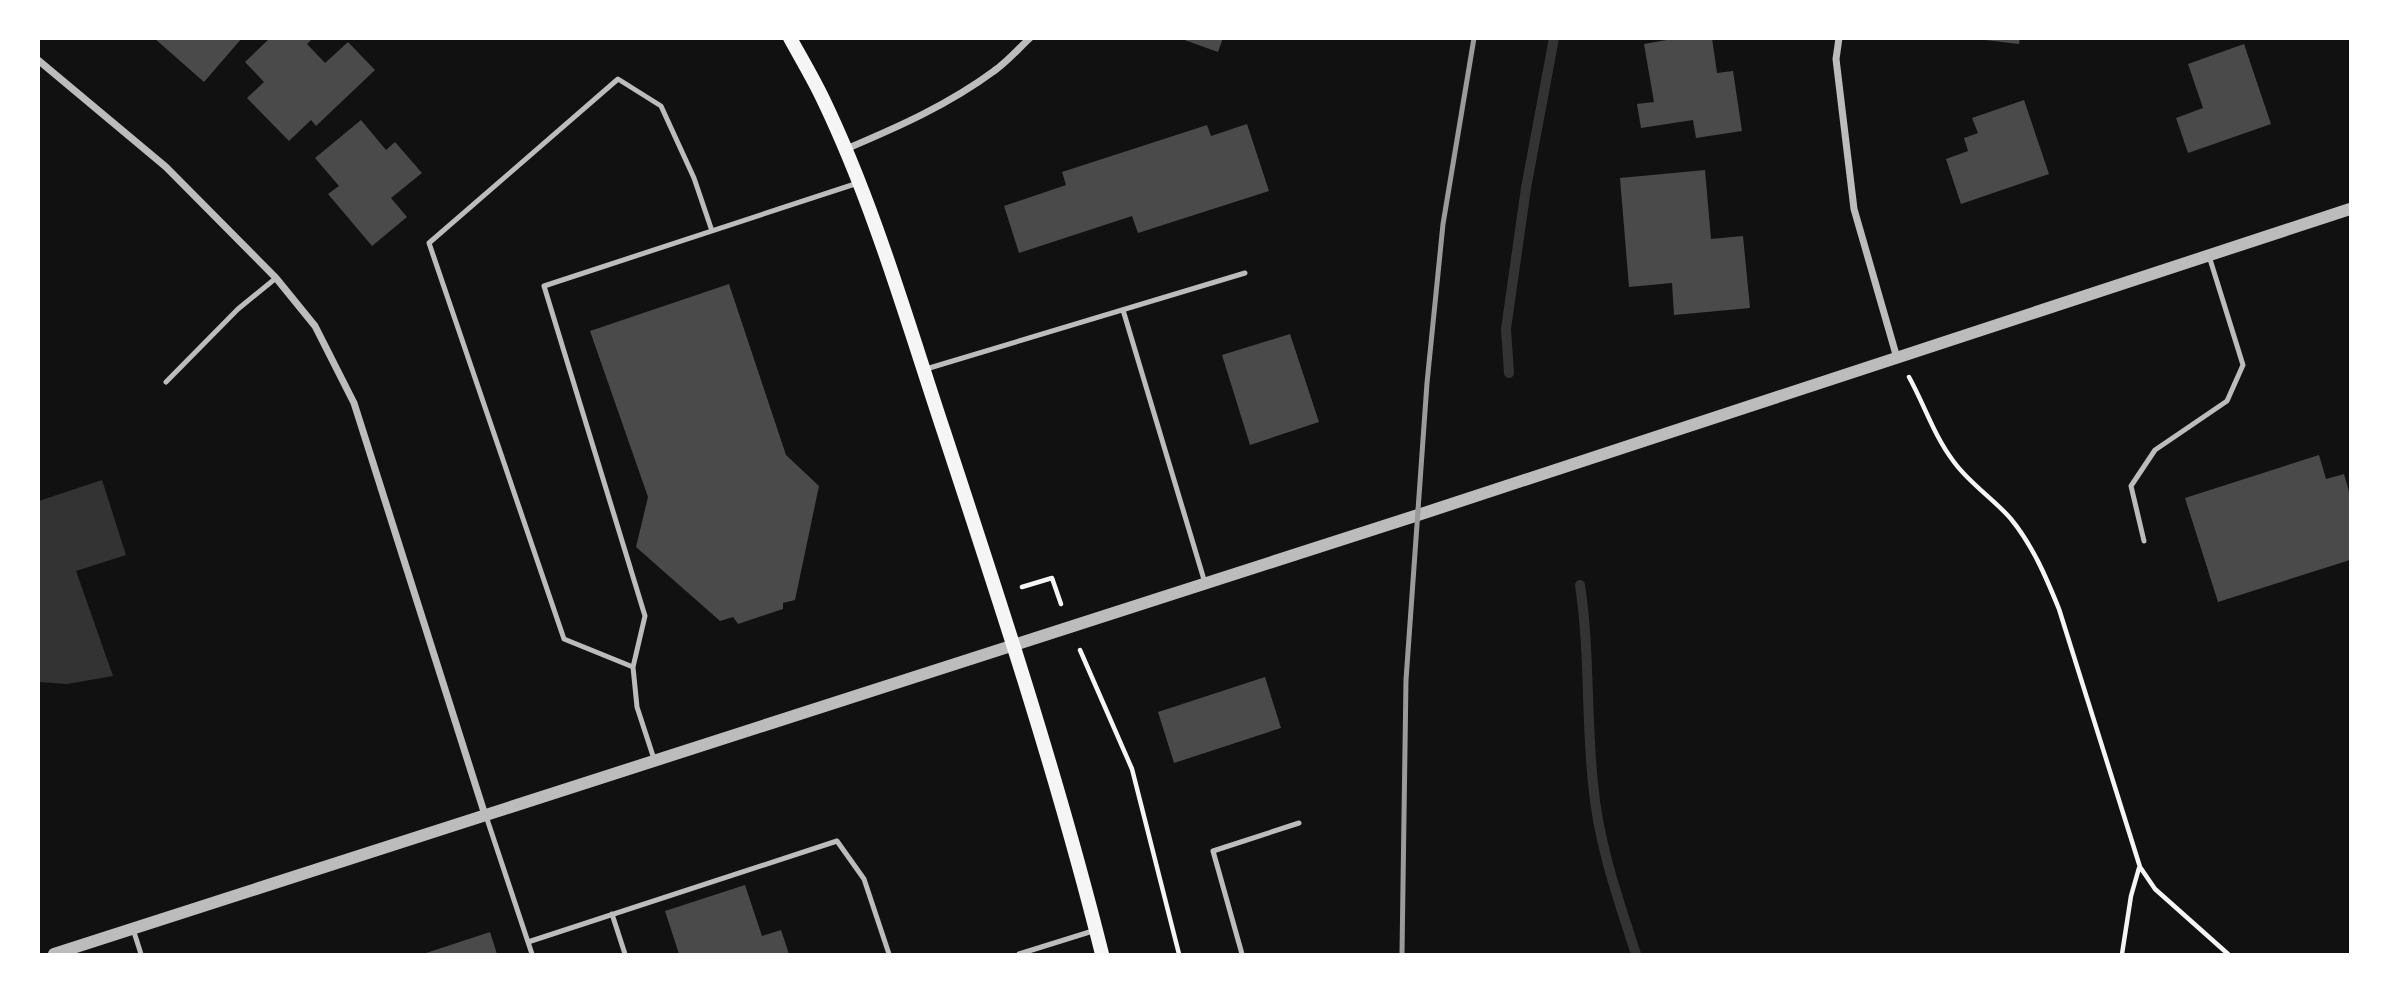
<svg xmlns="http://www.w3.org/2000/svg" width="2389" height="993" font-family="'Public Sans',sans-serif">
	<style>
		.water { fill: #333 }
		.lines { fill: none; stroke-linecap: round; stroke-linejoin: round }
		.stream { stroke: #333; stroke-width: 10 }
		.building { fill: #4a4a4a }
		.path { stroke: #f5f5f5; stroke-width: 4.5 }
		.service { stroke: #bcbcbc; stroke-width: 5 }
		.minor { stroke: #bcbcbc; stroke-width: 7 }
		.tertiary { stroke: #bcbcbc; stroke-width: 12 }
		.secondary { stroke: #f5f5f5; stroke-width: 14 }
		.rail { stroke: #9a9a9a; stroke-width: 5 }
	</style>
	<rect width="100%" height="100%" fill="#111"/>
	<path class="water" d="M102,480L126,555L76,571L113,676L67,684L39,682V501Z"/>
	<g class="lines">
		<path class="stream" d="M1509,373L1506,329L1526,188L1554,38
			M1580,585C1590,651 1586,717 1593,783C1598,842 1618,899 1636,954"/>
	</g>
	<path class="building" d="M154,38H242L204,82Z
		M270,38H313L307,44L325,63L348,42L375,70L316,126L311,120L289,141L247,98L264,82L245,62Z
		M1179,38H1223L1218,52Z
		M1678,38H1712L1717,73L1733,71L1742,131L1696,138L1693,120L1641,128L1637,104L1654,102L1644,44Z
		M1985,38H2020L2019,44L1985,40Z
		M2244,44L2271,124L2188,153L2176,118L2203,108L2188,64Z
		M2024,100L2049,174L1961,204L1946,159L1968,151L1964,138L1978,133L1972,118Z
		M361,120L386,150L395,142L422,173L391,198L407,217L372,246L328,194L339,186L315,158Z
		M1247,124L1269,191L1138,233L1132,216L1019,253L1004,206L1066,185L1062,172L1207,125L1211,136Z
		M1705,170L1711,239L1743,236L1750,308L1674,315L1672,283L1629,287L1620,178Z
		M729,284L786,455L819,486L795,600L783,603V609L738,624L733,617L720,621L636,547L648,497L590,331Z
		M1290,334L1319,422L1250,445L1222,355Z
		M2319,455L2326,479L2344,474L2350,495V560L2218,602L2185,498Z
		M1265,677L1281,728L1174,763L1158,712Z
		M745,885L762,936L781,930L789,954H679L665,911Z
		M490,932L497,954H423Z"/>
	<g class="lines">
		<path class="path" d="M1909,377C1925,406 1934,436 1954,462C1970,484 1994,499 2011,519C2033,546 2046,577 2059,609L2140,867L2155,889L2228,954
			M1022,587L1052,578L1061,604
			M1080,650L1132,769L1179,954
			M2122,954L2131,896L2139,868"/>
		<path class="service" d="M1123,310L1205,583
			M926,369L1245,273
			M166,382L238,309L276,278
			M2144,541L2131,486L2155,450L2227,401L2243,365L2209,256
			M633,667L564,639L429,243L618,79L661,106L694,178L712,231
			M654,759L637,707L633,667L645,616L544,286L858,183
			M486,816L532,954
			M612,914L625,954
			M133,929L141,954
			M528,942L837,841L864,879L889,954
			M1019,954L1096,930
			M1242,954L1213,851L1299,823"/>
		<path class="minor" d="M1839,38L1836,59L1854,209L1897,358
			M38,60L166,167L276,278L315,326L354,403L485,815
			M846,149C898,127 948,105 994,71C1007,62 1018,49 1030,38"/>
		<path class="tertiary" d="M54,954L1418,515L2350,209"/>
		<path class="secondary" d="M790,38C801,58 813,78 823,99C874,205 907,321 944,432C1001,605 1058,778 1102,954"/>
		<path class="rail" d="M1402,954L1406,680L1427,383L1443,224L1474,38"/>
	</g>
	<rect width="2389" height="993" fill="none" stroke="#ffffff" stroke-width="80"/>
</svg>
